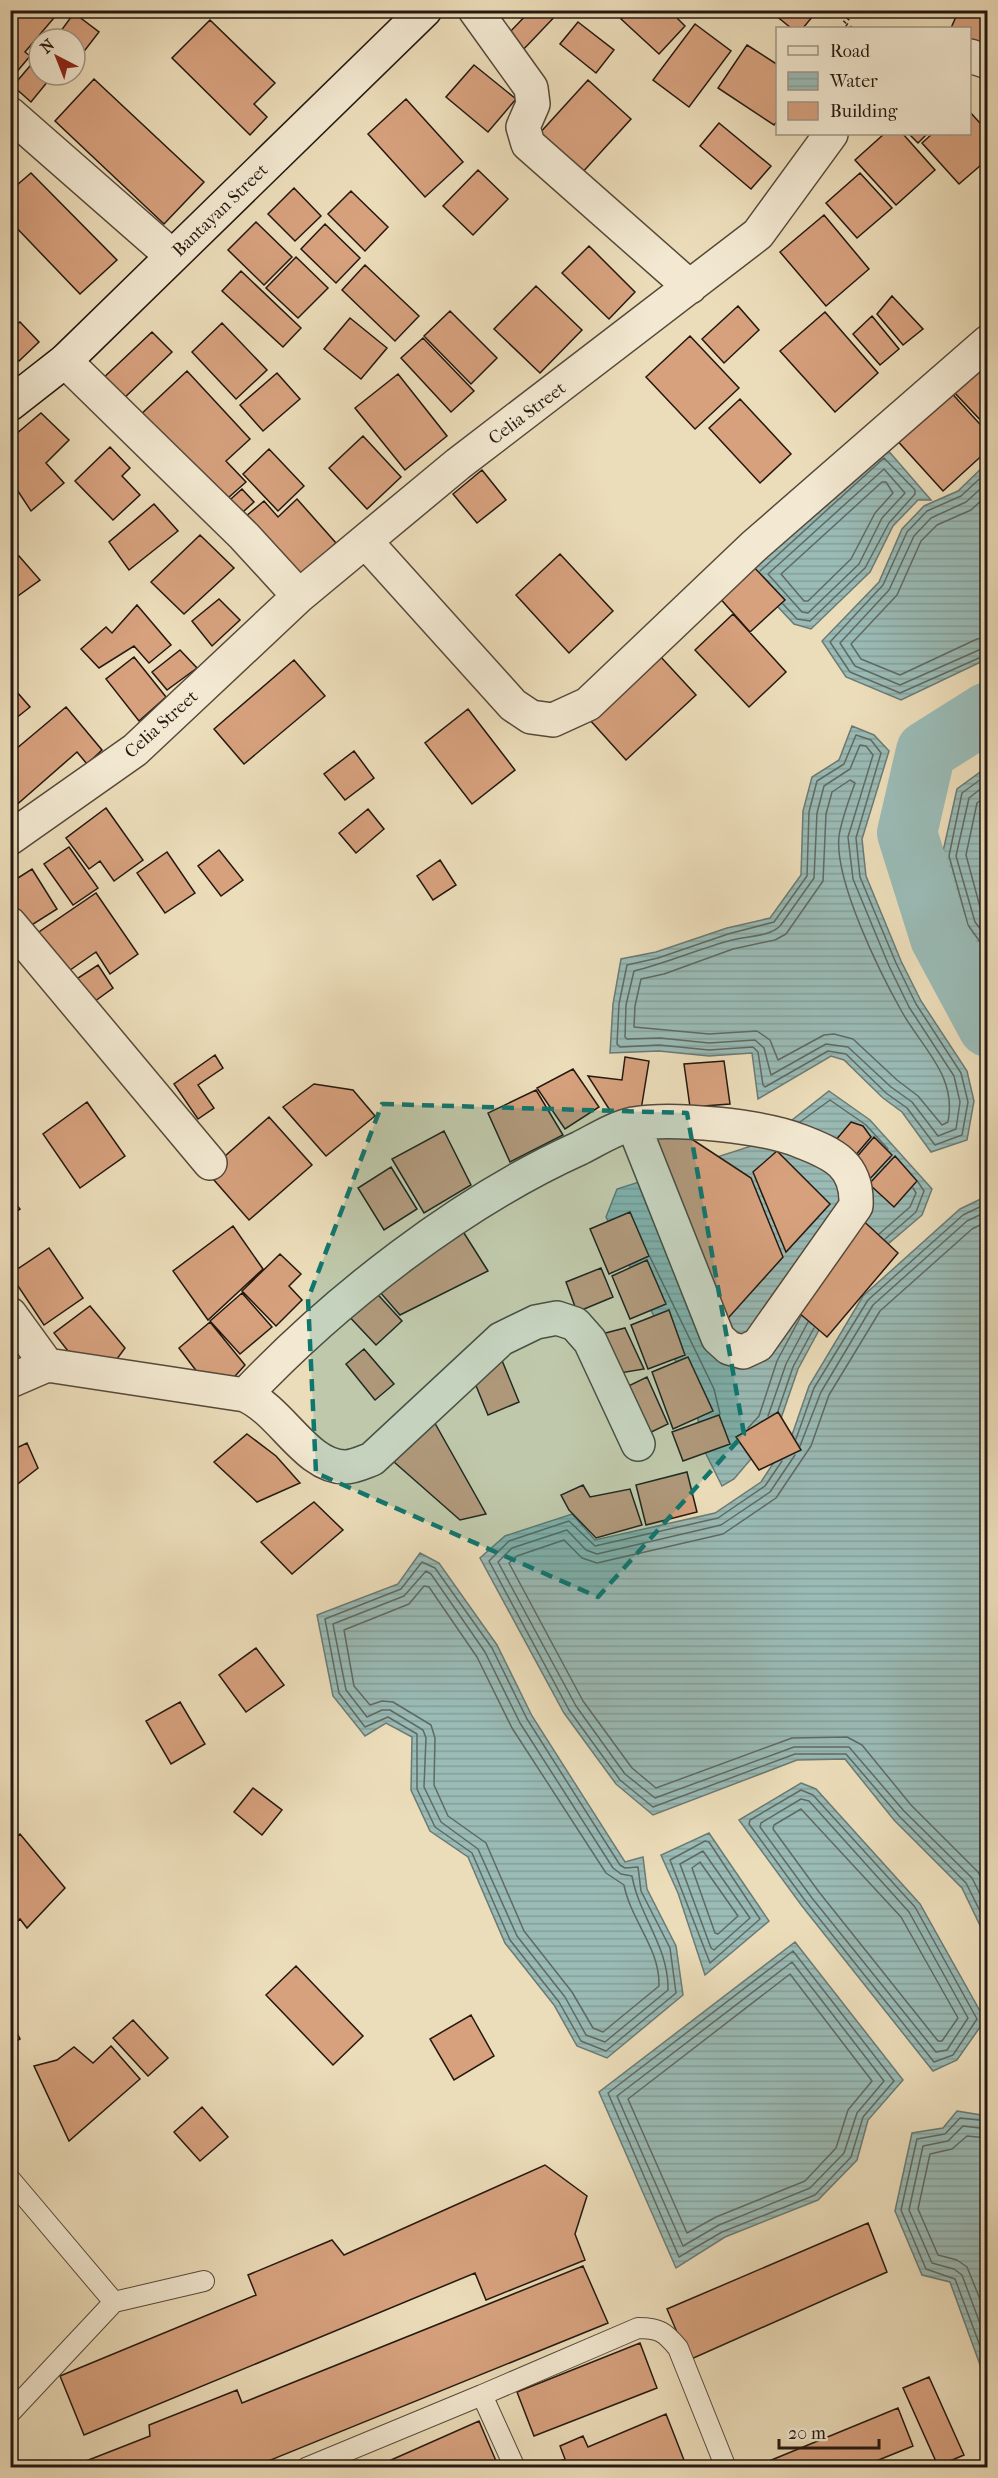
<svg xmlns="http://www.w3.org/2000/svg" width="998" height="2478" font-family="'IM FELL French Canon',serif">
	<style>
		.water { fill: url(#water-rules); stroke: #6b7a74; stroke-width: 1.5 }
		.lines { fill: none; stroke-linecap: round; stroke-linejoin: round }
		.shore { stroke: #5f6a63; stroke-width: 1.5 }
		.river { stroke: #9abbb6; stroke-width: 60 }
		.building { fill: #d7a17e; stroke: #241810; stroke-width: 1.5 }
		.service-casing { stroke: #56493a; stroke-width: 22 }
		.minor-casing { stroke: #56493a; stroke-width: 36 }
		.secondary-casing { stroke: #241810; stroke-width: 36 }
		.path { stroke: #241810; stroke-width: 4; stroke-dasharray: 1.5 3; stroke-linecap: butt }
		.service { stroke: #f3e9d2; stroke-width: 20 }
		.minor { stroke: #f3e9d2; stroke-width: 33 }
		.secondary { stroke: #f3e9d2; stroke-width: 33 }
		.marked { fill: #0f766e; fill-opacity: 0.2; stroke: #0f766e; stroke-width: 4.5; stroke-dasharray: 12 8; stroke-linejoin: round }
		.labels { text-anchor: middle; stroke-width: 5; stroke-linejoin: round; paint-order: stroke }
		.street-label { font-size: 18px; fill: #241810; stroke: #f3e9d2 }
	</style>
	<defs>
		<pattern id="water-rules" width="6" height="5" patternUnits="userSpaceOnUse" patternTransform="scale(1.5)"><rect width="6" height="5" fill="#9abbb6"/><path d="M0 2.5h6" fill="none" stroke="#85a09b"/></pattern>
	</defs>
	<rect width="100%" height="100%" fill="#ecddba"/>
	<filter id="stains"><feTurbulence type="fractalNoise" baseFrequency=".00333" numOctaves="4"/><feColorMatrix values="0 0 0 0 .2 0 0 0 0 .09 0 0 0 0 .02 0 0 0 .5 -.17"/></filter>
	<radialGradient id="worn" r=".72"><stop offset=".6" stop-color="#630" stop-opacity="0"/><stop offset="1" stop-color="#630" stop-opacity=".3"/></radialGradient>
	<path class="water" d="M886,448L931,500H918L893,526L870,572L811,629L794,624L747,574Z
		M987,463V659L901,700L846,677L822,641L879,582L902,529L924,506L958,491Z
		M852,726L874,735L889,751L862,839L866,876L901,961L921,1001L967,1071L974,1101L967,1140L931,1152L902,1112L883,1098L844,1060L831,1056L758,1099L752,1053L709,1056L659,1051L610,1053L613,1004L621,959L656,952L727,928L770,918L801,875L803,811L812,777L839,760Z
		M987,767V963L963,928L942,856L957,789Z
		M829,1091L870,1120L932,1189L922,1215L861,1267L831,1308L798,1369L778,1427L734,1479L722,1486L705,1452L693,1397L606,1217L617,1189L764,1142Z
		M987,1196V1940L962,1888L894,1820L845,1759L797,1760L653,1815L616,1784L564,1713L480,1558L505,1536L572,1514L595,1540L715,1513L761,1482L792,1435L809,1386L863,1296L960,1209Z
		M420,1553L439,1563L497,1645L532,1716L625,1862L643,1857L647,1889L676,1946L683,1995L607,2058L577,2046L554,2005L505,1943L468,1857L430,1831L411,1790L412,1737L386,1723L365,1736L333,1696L317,1615L398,1584Z
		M801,1783L816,1789L920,1904L985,2020L957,2060L933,2071L802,1906L739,1820Z
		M709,1833L769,1921L705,1975L678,1893L661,1855Z
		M795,1942L903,2080L868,2120L857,2160L818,2200L725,2237L676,2268L599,2092Z
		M957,2111L987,2116V2384L950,2282L922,2275L895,2211L912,2133L943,2128Z"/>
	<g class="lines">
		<path class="shore" d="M884,469L905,493L882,518L859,564L808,613L802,612L768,574Z
			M988,471L961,496L927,511L907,532L883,585L830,642L850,672L900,693L988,654
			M882,482H886L893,493L875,513L851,559L808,601H804L781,574Z
			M988,482L966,502L931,518L914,536L889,590L840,643L855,666L900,685L988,646
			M988,494L971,510L937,525L921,541L897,595L851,644L861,659L900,675L977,639L988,637
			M760,571L884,458L915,490V494L889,523L865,568L810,621L797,619L783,604
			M856,735L871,740L881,753L856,838L860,877L896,963L916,1004L961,1073L968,1102L962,1135L935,1145L907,1108L886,1093L846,1054L828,1051L765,1087L763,1085L758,1052L753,1047L709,1050L659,1045L620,1047L617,1044L619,1004L627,965L658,958L728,934L774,922L807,876L809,812L817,781L844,764Z
			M860,745L866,746L873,755L848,837L853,879L889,966L909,1007L954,1076L960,1102L956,1129L938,1136L912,1102L891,1087L848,1047L826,1044L771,1075L764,1048L755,1040L709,1043L660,1038L627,1039L625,1037L626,1005L634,971C667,963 698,949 732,940C746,936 769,937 780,926L814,878L817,813L824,786L850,769Z
			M988,774L962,793L949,856L968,925L988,953
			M850,780L855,783C849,800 842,818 839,836C834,880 880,973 902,1012C923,1049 957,1076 948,1122L942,1125L918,1096L897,1080L853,1039L834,1034L824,1035L778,1060L770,1040L757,1031L709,1034L634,1027L635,1006L641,979L664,974L733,949L775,940L786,934L823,881L826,814L832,792Z
			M988,783L969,798L956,856L975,922L988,939
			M988,795L977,803L966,855L983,918L988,924
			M800,1122L830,1100L866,1125L888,1149
			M988,1221L972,1229L880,1311L829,1395L811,1446L776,1498L723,1534L597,1563L582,1558L564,1540L517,1556L509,1563L583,1701L632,1768L656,1788L792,1738L847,1737L862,1745L911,1805L978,1872L988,1889
			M879,1234L910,1207L916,1193L913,1188
			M885,1239L916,1212L924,1191L918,1182
			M650,1257L714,1389L720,1414
			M778,1411L793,1367L814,1328
			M768,1416L786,1364L808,1322
			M748,1428L759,1416L777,1361L801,1316
			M796,1439L814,1388L868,1300L963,1215L988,1203
			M800,1446L821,1392L873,1305L967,1221L988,1211
			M795,1455L770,1492L721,1525L597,1554L586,1550L567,1530L512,1548L498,1562L576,1706L625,1774L655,1798L794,1747H849L904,1811L972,1878L988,1910
			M782,1461L765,1486L718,1518L595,1546L569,1521L509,1541L489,1561L569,1710L620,1780L653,1807L795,1754H846L899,1816L966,1883L988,1927
			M422,1562L435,1568L492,1648L527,1719L620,1865L625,1868L638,1867L641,1891L670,1948L676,1993L606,2051L581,2041L559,2002L510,1940L472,1853L435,1827L417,1789V1734L388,1717L365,1727L339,1693L325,1619L401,1589Z
			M426,1571L431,1574L485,1652L520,1723L613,1868L621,1874L632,1876C639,1916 669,1947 668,1990L605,2042L586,2035L565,1997L517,1936L478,1849L441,1822L424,1787L426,1738L423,1730L390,1710H382L367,1717L346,1690L333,1624L404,1596Z
			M424,1586L429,1587L477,1657L512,1728L606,1873L624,1885C631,1921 660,1948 659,1986L603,2032L593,2028L572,1992L524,1931L486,1843L448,1816L434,1785L435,1738L431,1725L393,1702L382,1701L370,1705L354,1686L344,1630L409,1604Z
			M801,1790L813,1795L915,1907L977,2019L953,2055L934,2062L806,1902L749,1824L750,1820Z
			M801,1799L809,1801L909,1912L968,2018L947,2050L936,2052L812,1898L760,1827L761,1823Z
			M801,1809L901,1917L958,2018L942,2041H938L819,1892L773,1829L774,1825Z
			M705,1841L709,1842L760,1919L710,1963L670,1860Z
			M703,1851L750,1918L714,1950L711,1948L680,1864Z
			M700,1862L738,1916L718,1934L715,1933L692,1868Z
			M793,1951L894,2081L863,2117L851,2157L815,2195L722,2232L679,2257L608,2093Z
			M792,1962L884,2081L857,2113L844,2153L810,2188L719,2225L683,2246L617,2096Z
			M790,1974L872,2081L848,2110L836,2148L805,2181L716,2217L687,2233L628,2099Z
			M988,2121L960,2118L945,2134L917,2139L901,2210L926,2269L955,2279L988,2367
			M988,2129L963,2126L948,2141L923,2146L909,2210L932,2263L954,2269L962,2275L988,2345
			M988,2138L967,2136L952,2149L930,2154L918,2209L938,2255L957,2260L967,2267L988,2319"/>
		<path class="river" d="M988,712L926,751L907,833L940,938L988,1027"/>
	</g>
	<path class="building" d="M18,10L59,12L25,52L30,56L10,80V20Z
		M531,10H561L522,51L507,35Z
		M629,10H669L685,26L659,54L621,19Z
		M769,10H818L803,28H791Z
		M959,10H988V33L979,52L970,47V28H951Z
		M74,13L99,32L75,63V39H55Z
		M210,20L275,83L254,104L267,117L250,135L172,58Z
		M578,22L614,50L596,73L560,44Z
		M695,24L731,51L689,107L653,80Z
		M747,45L778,65V120L774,125L718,88Z
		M35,60L39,63V75H53L31,102L13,86Z
		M474,65L516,99L488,132L446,97Z
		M94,79L204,182L164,224L55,121Z
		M588,80L631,119L581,174L538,135Z
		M406,99L463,162L425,197L368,134Z
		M970,112L988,132V159L959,184L922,143L932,134H970Z
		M719,123L771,166L751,189L700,146Z
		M884,134H903L935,170L896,205L855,160Z
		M909,134H927L918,143Z
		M478,170L508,199L473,235L443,206Z
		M31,173L117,260L80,294L10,221V191Z
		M860,173L892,208L857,238L826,203Z
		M294,188L321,216L295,241L268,214Z
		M351,191L388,227L365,251L328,214Z
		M824,215L869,269L826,306L780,252Z
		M256,222L292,257L264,285L228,250Z
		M325,224L360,258L336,283L301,249Z
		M589,246L635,292L609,319L562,273Z
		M296,257L328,288L298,318L266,288Z
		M365,265L419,316L395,341L342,290Z
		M241,271L301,328L283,347L222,291Z
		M536,286L582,330L540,373L494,329Z
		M892,296L923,329L903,345L877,314Z
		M738,306L759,330L724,363L702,339Z
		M450,311L497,358L471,384L424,336Z
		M825,312L878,373L835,412L780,351Z
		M872,316L899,349L880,365L853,334Z
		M350,318L387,348L361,379L324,349Z
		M20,322L39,342L19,361L10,353V329Z
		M222,323L267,370L236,399L192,352Z
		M152,332L172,352L119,403L99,382Z
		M690,336L739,388L695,429L646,377Z
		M423,338L474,391L451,412L401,358Z
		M981,362L988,369V428L952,390Z
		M187,371L250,439L226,461L246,482L219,506L137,418Z
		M277,373L300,399L263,431L240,405Z
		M398,374L447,436L405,470L355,408Z
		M947,388L988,433V450L943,491L894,437Z
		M740,399L791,454L760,483L709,428Z
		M41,413L69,440L46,463L64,483L31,511L10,479V439Z
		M363,436L401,477L367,509L329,468Z
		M110,447L130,468L122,476L140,495L113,520L75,481Z
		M269,449L304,486L278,511L243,474Z
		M482,470L506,500L477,523L453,494Z
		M242,489L254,502L234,520L222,507Z
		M297,499L336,543L292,582L239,522L264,501L278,517Z
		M154,504L178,531L129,570L109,542Z
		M200,535L234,568L184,614L151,582Z
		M560,554L613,611L569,653L516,595Z
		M19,556L40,580L15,598L10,592V562Z
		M751,564L785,600L750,632L717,595Z
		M219,599L240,620L212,646L192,621Z
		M137,605L171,645L149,663L134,646L99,668L81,649L106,627L112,633Z
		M733,614L786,672L749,707L695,650Z
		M180,650L197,668L167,690L152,672Z
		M659,655L696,695L626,760L589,719Z
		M134,657L166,697L139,721L106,679Z
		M294,660L325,696L244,764L214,729Z
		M10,684L30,707L10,723Z
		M66,707L102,750L87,764L77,752L13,808L10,754Z
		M468,709L515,770L472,804L425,743Z
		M354,751L374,778L345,800L324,774Z
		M106,808L143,860L114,881L100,861L89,869L66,838Z
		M368,809L384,829L356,853L339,833Z
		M69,847L98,888L73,905L44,864Z
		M219,850L243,880L221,896L198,866Z
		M167,852L195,893L165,913L137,873Z
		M440,860L456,885L433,900L417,876Z
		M32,869L57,909L27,928L10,903V883Z
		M96,893L138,954L110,974L96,952L63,975L36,934Z
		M98,965L113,988L91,1004L75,980Z
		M215,1055L223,1068L198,1085L214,1108L198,1119L174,1084Z
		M625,1057L649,1061L640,1116L611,1112L588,1076L622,1080Z
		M724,1061L730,1104L690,1107L684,1064Z
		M573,1069L599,1107L565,1129L537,1088Z
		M314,1084L353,1090L375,1116L326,1156L283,1107Z
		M536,1090L563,1135L510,1162L488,1113Z
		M87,1102L125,1156L80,1188L43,1134Z
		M269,1117L312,1165L249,1220L207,1172Z
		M851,1122L863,1126L871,1137L848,1164L830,1147Z
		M444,1131L471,1185L424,1213L392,1159Z
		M684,1134L751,1178L783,1257L721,1326L640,1137Z
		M874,1137L892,1155L866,1183L848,1167Z
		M777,1151L830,1204L786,1252L753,1172Z
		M895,1156L917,1181L894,1207L869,1184Z
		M391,1167L417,1209L384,1230L358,1188Z
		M10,1197L20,1209L10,1216Z
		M630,1212L649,1256L609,1274L590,1229Z
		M856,1214L898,1253L827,1337L791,1306Z
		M457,1222L488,1271L400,1315L372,1283Z
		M233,1226L263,1269L208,1320L173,1271Z
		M49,1248L83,1298L44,1325L10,1274Z
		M280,1254L301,1274L289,1286L302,1300L276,1326L242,1291Z
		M647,1260L666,1304L630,1319L612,1276Z
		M601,1268L613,1297L577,1312L566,1282Z
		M370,1286L402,1321L376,1345L344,1311Z
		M242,1293L272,1327L240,1354L210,1321Z
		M90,1306L125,1348L114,1363L68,1351L54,1333Z
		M669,1310L685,1355L648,1369L631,1325Z
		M210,1322L245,1365L228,1384L204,1381L179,1348Z
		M625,1328L644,1369L608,1375L590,1337Z
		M364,1349L394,1384L375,1400L346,1364Z
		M688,1357L713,1411L673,1429L652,1372Z
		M501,1358L519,1402L488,1415L470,1371Z
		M647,1377L668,1424L639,1438L618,1391Z
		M778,1412L801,1450L759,1470L736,1437Z
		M719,1415L730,1444L683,1461L672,1432Z
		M432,1418L486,1514L460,1520L394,1462Z
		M247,1434L276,1456L300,1483L257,1502L214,1462Z
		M27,1443L38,1468L10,1490V1451Z
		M687,1472L697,1512L646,1525L636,1485Z
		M583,1485L590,1497L630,1489L642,1525L596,1538L569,1510L561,1495Z
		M314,1502L343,1530L292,1574L261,1542Z
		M256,1648L284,1685L246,1712L219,1675Z
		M180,1702L205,1744L171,1764L146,1721Z
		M253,1788L282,1810L262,1835L234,1812Z
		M20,1834L65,1888L27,1928L20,1919L10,1929V1842Z
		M10,1946L17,1954L10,1958Z
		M296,1966L363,2036L333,2065L266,1995Z
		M471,2015L494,2056L454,2080L430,2039Z
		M10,2019L20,2039L10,2045Z
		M133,2020L168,2058L148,2076L113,2038Z
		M111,2046L140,2079L69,2141L34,2066L57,2060L74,2047L93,2063Z
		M202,2107L228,2137L200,2161L174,2132Z
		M545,2165L587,2196L575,2234L585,2260L486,2300L475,2273L84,2435L60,2376L256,2295L248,2275L332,2240L344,2255Z
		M868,2223L887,2272L689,2360L667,2309Z
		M583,2266L608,2323L251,2468H68L150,2436L149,2425L237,2390L242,2403Z
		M640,2343L657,2388L534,2436L517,2392Z
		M929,2377L964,2455L938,2466L903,2388Z
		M898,2408L913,2446L859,2468H752Z
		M666,2414L684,2460L667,2468H544L565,2459L560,2446L583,2436L588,2447Z
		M479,2421L499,2468H373Z"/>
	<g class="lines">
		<g class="service-casing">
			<path id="service" d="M10,2179L114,2302L10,2413
				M114,2302L204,2281
				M482,2395L638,2328C659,2328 665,2332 678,2348L726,2468
				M306,2468L482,2395L515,2468"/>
		</g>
		<g class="minor-casing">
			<path id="minor" d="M475,10L531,88L533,104L523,127L528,144L690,287
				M970,56L988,62
				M10,114L172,256
				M65,361L244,536L299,596
				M366,542L513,705L531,717L553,720L588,704L754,546L988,342
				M10,838L135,750L299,596L458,464L758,234L831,134
				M10,924L210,1163
				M10,1314L47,1365L245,1395C282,1411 306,1467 345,1467C354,1467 364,1462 372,1459L501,1339L536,1322L557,1318L575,1324L590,1341L638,1444
				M10,1381L47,1365
				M245,1395C335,1300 460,1202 580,1148C596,1140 616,1127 634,1124C672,1117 764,1126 800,1141C834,1154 858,1165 856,1206L758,1345L743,1352L729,1348L718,1338L633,1124"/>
		</g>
		<g class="secondary-casing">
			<path id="secondary" d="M10,404L65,361L425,10"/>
		</g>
		<path class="path" d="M851,28L844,23L856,10"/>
		<use href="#service" class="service"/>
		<use href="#minor" class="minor"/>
		<use href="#secondary" class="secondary"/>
	</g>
	<path class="marked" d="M382,1104L687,1113L744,1434L598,1597L316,1473L308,1299Z"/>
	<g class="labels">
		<g class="street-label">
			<text transform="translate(220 210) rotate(-44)" y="6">Bantayan Street</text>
			<text transform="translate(527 413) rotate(-37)" y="6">Celia Street</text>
			<text transform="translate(161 724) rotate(-42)" y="6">Celia Street</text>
		</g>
	</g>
	<rect width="998" height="2478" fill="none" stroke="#ecddba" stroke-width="36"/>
	<rect x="12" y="12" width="974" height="2454" fill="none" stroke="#241810" stroke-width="3"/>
	<rect x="18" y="18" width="962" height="2442" fill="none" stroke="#241810" stroke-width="1.5"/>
	<rect x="776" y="27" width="195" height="108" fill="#f3e9d2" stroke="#a09584" stroke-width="1.5"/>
	<rect x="788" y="46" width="30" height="9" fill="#f3e9d2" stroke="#a09584" stroke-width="1.5"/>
	<text x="830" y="57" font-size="18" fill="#241810">Road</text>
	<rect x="788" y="72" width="30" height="18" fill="url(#water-rules)" stroke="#a09584" stroke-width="1.5"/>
	<text x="830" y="87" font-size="18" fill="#241810">Water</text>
	<rect x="788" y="102" width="30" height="18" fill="#d7a17e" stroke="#a09584" stroke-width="1.5"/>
	<text x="830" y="117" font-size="18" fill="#241810">Building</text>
	<g transform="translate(57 57) rotate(318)"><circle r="28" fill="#f3e9d2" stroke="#a09584" stroke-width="1.5"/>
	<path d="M0-4.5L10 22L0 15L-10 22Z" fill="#8f2418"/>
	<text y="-9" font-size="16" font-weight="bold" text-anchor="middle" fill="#241810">N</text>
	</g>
	<path d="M779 2439v9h100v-9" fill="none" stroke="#241810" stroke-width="3"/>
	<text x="788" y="2439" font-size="18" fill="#241810" stroke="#f3e9d2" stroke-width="4.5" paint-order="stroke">20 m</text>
	<rect width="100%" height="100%" filter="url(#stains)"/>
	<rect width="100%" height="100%" fill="url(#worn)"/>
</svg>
